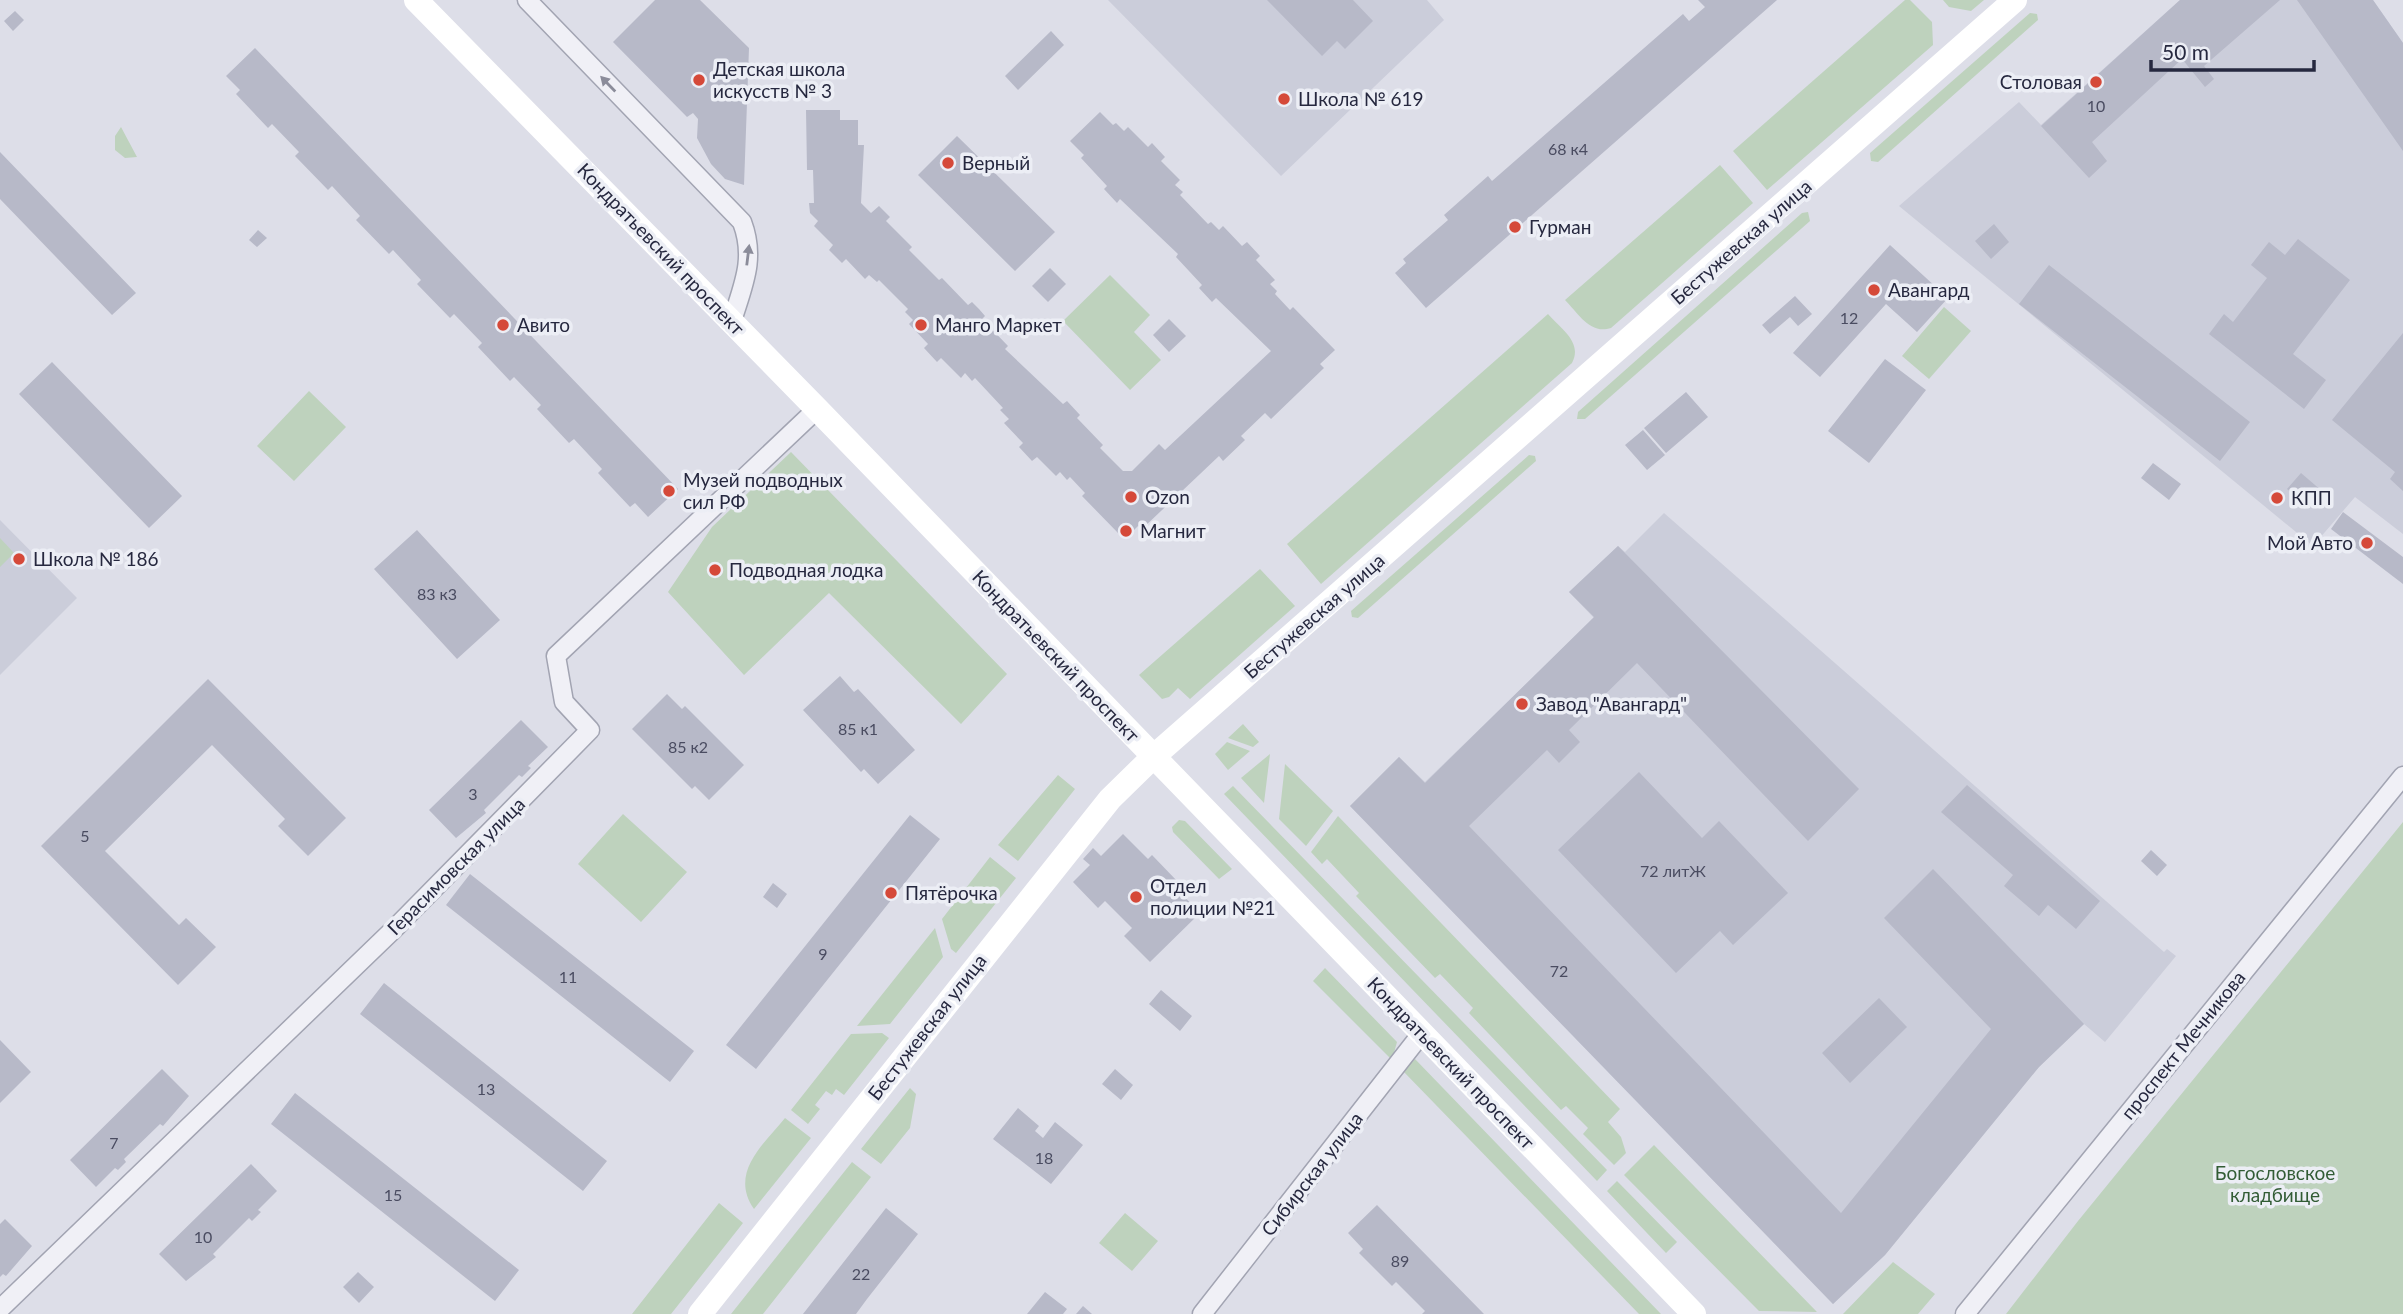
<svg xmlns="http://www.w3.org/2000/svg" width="2403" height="1314" font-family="Lato,sans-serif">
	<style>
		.built { fill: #cbcdda }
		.green { fill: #bed2bd }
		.building { fill: #b7b9c8 }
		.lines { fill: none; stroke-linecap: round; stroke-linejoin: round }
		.street-casing { stroke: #a2a4b2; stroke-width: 21 }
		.street { stroke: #f0f0f6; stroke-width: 18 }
		.secondary { stroke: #fff; stroke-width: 24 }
		.oneway { fill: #8b8c9a }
		.poi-dot { fill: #d54939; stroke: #eceef5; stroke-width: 2.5 }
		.labels { text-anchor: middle; stroke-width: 7; stroke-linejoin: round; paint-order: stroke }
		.number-label { font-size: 16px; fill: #4a4c61 }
		.poi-label { font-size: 19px; fill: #26283f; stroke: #eceef5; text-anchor: start }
		.street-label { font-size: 19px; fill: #26283f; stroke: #eceef5 }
		.park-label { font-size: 19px; fill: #325c35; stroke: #eceef5 }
	</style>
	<rect width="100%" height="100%" fill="#dddee8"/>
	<path class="built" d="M1108,0H1427L1444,20L1281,176Z
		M2180,0H2373L2403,43V534L2355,497L2313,546L1899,206L2019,102L2041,125Z
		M1664,513L2164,952L2167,949L2176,956L2105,1042L2084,1024L2039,1067L1885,1255L1833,1304L1350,806L1399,757L1425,782L1594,618L1569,592L1618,546L1625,552Z
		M0,520L77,598L0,675Z"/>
	<path class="green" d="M1905,0H1910L1932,22L1933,45L1767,190L1733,151Z
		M1943,0H1984L1971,11L1949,7Z
		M2030,13L2037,14L2038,20L1878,162L1871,161L1870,153Z
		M121,127L137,157L125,158L115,150V136Z
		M1720,165L1753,203L1611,328C1590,335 1578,313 1565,300Z
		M1808,212L1810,221L1585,419H1577L1578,412L1802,213Z
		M1110,275L1150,315L1134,332L1161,360L1130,390L1063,321Z
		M1944,307L1971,331L1929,379L1902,356Z
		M1548,314C1561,329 1583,342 1572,363L1321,584L1287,544Z
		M309,391L346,427L294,481L257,446Z
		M791,452L1007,674L961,724L829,593L744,675L668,592L712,527Z
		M1529,455L1535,456L1536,461L1358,618L1352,617L1351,611Z
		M0,538L14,553L0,567Z
		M1260,569L1295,606L1190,699L1178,688L1169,697L1162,699L1139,675Z
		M1243,724L1259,742L1253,747L1228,738Z
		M1227,742L1250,751L1228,770L1215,754Z
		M1270,754L1264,803L1241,778Z
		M1285,764L1333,811L1306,846L1279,819Z
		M1058,775L1075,789L1018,861L998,845Z
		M1233,786L1607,1170L1597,1181L1224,794Z
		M623,814L687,872L641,922L578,864Z
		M1338,816L1620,1109L1608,1122L1621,1137L1626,1153L1614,1165L1583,1134L1588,1128L1566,1106L1561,1110L1469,1013L1473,1008L1440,974L1435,978L1356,896L1359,893L1327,859L1322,864L1311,852Z
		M1179,820L1185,821L1232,869L1219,879L1173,832L1172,827Z
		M2403,822V1314H2006L2078,1221Z
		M990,857L1016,878L956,953L951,949L942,919Z
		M935,928L943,957L890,1024L857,1026Z
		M1325,968L1397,1042L1392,1060L1313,981Z
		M882,1033L889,1038L844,1095L836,1089L832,1095L826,1091L815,1105L820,1109L808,1124L791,1110L851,1034Z
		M1415,1059L1661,1314H1639L1403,1071Z
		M910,1088L916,1094L910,1128L881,1164L861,1149Z
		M785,1118L811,1138L754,1209C729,1173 763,1145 785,1118Z
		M1654,1145L1817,1312L1759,1311L1624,1175Z
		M852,1162L871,1177L763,1314H731Z
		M1617,1181L1677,1242L1666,1253L1607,1191Z
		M719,1203L743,1223L671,1314H632Z
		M1125,1213L1158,1241L1132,1271L1099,1243Z
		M1893,1262L1935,1294L1918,1314H1843Z"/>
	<path class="building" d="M655,0H700L749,48L744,185L725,179L711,164L697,138L698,119L693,113L687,117L613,42Z
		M1267,0H1353L1373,21L1345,49L1337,41L1322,56Z
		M1698,0H1777L1426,308L1395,273L1406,263L1403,259L1448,220L1444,215L1488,176L1492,181L1683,14L1689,21L1705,7Z
		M2180,0H2280L2204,66L2214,79L2205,87L2182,59L2092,142L2107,161L2089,178L2041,126Z
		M2297,0H2373L2403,43V151Z
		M15,11L24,20L13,31L4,21Z
		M1051,31L1064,45L1018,90L1005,76Z
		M255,48L678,489L648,517L635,503L630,507L598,473L602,469L574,439L569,443L537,409L541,405L514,377L510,381L478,347L482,343L454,314L450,318L417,284L421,280L393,250L389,254L356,220L360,216L332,186L328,190L295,156L299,152L272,124L268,128L236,94L240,90L226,76Z
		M806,110H840V120H858V145H864L861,203L871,213L879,206L890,217L886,221L912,247L909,250L939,280L942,278L968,305L972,302L979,309L985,316L982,319L1008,346L1005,349L1063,404L1067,401L1080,415L1077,418L1103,445L1100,448L1123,471H1132L1159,444L1165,450L1271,351L1216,298L1212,302L1199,288L1202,285L1176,257L1178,254L1120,199L1117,203L1104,189L1107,186L1081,158L1084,155L1070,141L1100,112L1113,125L1116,123L1124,131L1128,127L1148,147L1152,143L1165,157L1161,161L1180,180L1175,185L1183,192L1180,195L1208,224L1211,222L1219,230L1223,226L1242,246L1247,242L1260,256L1256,260L1275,280L1270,284L1277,291L1275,294L1290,310L1293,307L1335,350L1320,364L1324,368L1271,419L1265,413L1241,436L1245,440L1223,461L1219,456L1142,529L1138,526L1129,535L1119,534L1082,496L1085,493L1070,477L1067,480L1060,472L1056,476L1037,457L1032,461L1019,447L1023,443L1004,423L1009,419L1000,410L1003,408L975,378L972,381L965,373L961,378L941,358L937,362L924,348L928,344L909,324L913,320L905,312L908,309L879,280L877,282L869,275L865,279L846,259L842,263L829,250L833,245L814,226L818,221L810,213L809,203H814L813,170H807Z
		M957,136L1055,232L1015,271L918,175Z
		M0,152L136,293L112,315L0,199Z
		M1994,224L2009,242L1991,259L1975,241Z
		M258,230L267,238L257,247L249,240Z
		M2298,239L2350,280L2293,354L2326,380L2304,409L2209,334L2224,314L2233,322L2267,278L2251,265L2269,242L2285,255Z
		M1890,245L1948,298L1917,332L1886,304L1820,377L1793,353Z
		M2049,265L2250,422L2220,461L2019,304Z
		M1050,268L1066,284L1048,302L1032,286Z
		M1795,296L1812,314L1798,326L1790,317L1770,334L1762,325Z
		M1169,319L1186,336L1169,352L1153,335Z
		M2403,333V491L2390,479L2395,472L2332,420Z
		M1885,359L1926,390L1869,463L1828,431Z
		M52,362L182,496L149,528L19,394Z
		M1686,392L1708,417L1666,453L1644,428Z
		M1643,430L1665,455L1647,470L1625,445Z
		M2153,463L2181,484L2169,500L2141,478Z
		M2301,473L2322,491L2309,507L2287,489Z
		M2276,491L2283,497L2277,504L2270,499Z
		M2343,512L2403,557V584L2331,529Z
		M417,530L500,620L457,659L374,569Z
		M1618,546L1859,789L1808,841L1637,663L1569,730L1580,742L1559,763L1547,750L1469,826L1841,1213L1991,1029L1884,918L1933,869L2084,1024L2039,1067L1885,1255L1833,1304L1350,806L1399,757L1425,783L1594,617L1569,592Z
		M840,676L854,692L858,689L915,750L878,784L864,769L861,772L803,710Z
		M208,679L346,818L308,856L278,826L285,819L212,745L105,851L179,925L186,918L216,947L178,985L41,846Z
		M667,694L682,709L685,706L744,765L709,800L695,786L692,789L632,729Z
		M521,720L548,747L528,766L531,768L522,777L519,775L484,810L486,813L456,838L429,810Z
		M1639,772L1702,838L1719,821L1788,893L1733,945L1720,931L1676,973L1558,850Z
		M1967,785L2100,901L2076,929L2048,905L2039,916L2004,886L2013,875L1941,812Z
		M910,815L940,839L756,1069L726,1045Z
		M1123,834L1148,859L1152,855L1178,882L1174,886L1200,913L1150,962L1124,936L1132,928L1105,901L1098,908L1073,882L1090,865L1083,859L1093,848L1101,856Z
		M2151,850L2167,865L2157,876L2141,861Z
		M470,874L694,1051L670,1082L446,905Z
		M773,883L787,894L777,908L763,897Z
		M384,983L607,1161L583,1191L360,1014Z
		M1161,990L1192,1016L1180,1031L1149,1004Z
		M1879,998L1907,1027L1850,1083L1822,1053Z
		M0,1040L31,1072L0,1103Z
		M162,1069L189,1096L163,1126L160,1124L124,1159L126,1162L118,1170L115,1168L96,1187L70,1160Z
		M1115,1069L1133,1085L1121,1100L1102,1084Z
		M295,1093L519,1270L495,1301L271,1124Z
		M1018,1108L1039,1126L1035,1131L1043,1138L1055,1122L1083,1145L1051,1184L993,1139Z
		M251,1164L277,1191L258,1210L261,1212L252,1221L249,1218L213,1254L216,1257L186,1281L159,1254Z
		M1377,1205L1484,1314H1422L1425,1311L1396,1282L1392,1286L1359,1253L1363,1249L1348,1233Z
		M886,1208L918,1234L867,1299L856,1314H803Z
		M5,1219L32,1246L6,1276L3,1274L0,1277V1224Z
		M358,1272L374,1287L359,1303L343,1287Z
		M1045,1292L1067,1309L1063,1314H1027Z
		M1083,1306L1092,1314H1076Z"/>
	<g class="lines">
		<g class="street-casing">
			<path id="street" d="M527,0L742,222C756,259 743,285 732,321
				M0,1309L394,929L590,730L564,702L556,656L817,409
				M1202,1314L1422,1033
				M1965,1314L2403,776"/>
		</g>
		<use href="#street" class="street"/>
		<path class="secondary" d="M416,0L817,409L1694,1314
			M700,1314L1110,799L1153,757L2015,0"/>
	</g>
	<defs><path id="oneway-solid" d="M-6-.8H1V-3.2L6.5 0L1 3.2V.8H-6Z" transform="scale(1.75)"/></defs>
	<g class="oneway">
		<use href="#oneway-solid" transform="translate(608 84) rotate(-134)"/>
		<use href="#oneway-solid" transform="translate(748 255) rotate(-83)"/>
	</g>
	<g class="poi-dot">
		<circle cx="699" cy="80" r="7"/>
		<circle cx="2096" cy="82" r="7"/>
		<circle cx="1284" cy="99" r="7"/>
		<circle cx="948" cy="163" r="7"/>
		<circle cx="1515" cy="227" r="7"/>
		<circle cx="1874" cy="290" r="7"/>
		<circle cx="503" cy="325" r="7"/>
		<circle cx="921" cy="325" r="7"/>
		<circle cx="669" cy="491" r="7"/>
		<circle cx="1131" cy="497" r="7"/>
		<circle cx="2277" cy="498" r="7"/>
		<circle cx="1126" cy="531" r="7"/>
		<circle cx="2367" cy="543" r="7"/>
		<circle cx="19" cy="559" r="7"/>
		<circle cx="715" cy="570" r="7"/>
		<circle cx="1522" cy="704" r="7"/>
		<circle cx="891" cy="893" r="7"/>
		<circle cx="1136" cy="897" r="7"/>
	</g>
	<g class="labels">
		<g class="number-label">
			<text x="2096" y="112">10</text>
			<text x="1568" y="155">68 к4</text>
			<text x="1849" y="324">12</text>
			<text x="437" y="600">83 к3</text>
			<text x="858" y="735">85 к1</text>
			<text x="688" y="753">85 к2</text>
			<text x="473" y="800">3</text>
			<text x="85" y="842">5</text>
			<text x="1673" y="877">72 литЖ</text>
			<text x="823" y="960">9</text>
			<text x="1559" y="977">72</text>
			<text x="568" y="983">11</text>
			<text x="486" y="1095">13</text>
			<text x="114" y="1149">7</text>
			<text x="1044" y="1164">18</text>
			<text x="393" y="1201">15</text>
			<text x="203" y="1243">10</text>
			<text x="1400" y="1267">89</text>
			<text x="861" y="1280">22</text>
		</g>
		<g class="poi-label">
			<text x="713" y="76">Детская школа<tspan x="713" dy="22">искусств № 3</tspan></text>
			<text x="2082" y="89" text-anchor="end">Столовая</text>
			<text x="1298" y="106">Школа № 619</text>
			<text x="962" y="170">Верный</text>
			<text x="1529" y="234">Гурман</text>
			<text x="1888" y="297">Авангард</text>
			<text x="517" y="332">Авито</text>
			<text x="935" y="332">Манго Маркет</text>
			<text x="683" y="487">Музей подводных<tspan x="683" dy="22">сил РФ</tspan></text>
			<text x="1145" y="504">Ozon</text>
			<text x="2291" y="505">КПП</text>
			<text x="1140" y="538">Магнит</text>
			<text x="2353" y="550" text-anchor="end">Мой Авто</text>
			<text x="33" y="566">Школа № 186</text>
			<text x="729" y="577">Подводная лодка</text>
			<text x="1536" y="711">Завод "Авангард"</text>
			<text x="1150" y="893">Отдел<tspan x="1150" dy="22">полиции №21</tspan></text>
			<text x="905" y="900">Пятёрочка</text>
		</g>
		<g class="street-label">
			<text transform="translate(1741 242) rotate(-41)" y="7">Бестужевская улица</text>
			<text transform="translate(661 249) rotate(46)" y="7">Кондратьевский проспект</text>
			<text transform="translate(1314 616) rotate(-41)" y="7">Бестужевская улица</text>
			<text transform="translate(1056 656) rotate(46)" y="7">Кондратьевский проспект</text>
			<text transform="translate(456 866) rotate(-45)" y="7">Герасимовская улица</text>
			<text transform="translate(927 1027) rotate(-52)" y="7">Бестужевская улица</text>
			<text transform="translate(2183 1045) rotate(-51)" y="7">проспект Мечникова</text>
			<text transform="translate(1451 1063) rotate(46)" y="7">Кондратьевский проспект</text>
			<text transform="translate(1312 1174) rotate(-52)" y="7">Сибирская улица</text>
		</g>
		<g class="park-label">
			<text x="2275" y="1180">Богословское<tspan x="2275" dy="22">кладбище</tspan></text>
		</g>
	</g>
	<path d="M2151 60v10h163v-10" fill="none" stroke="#26283f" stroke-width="3.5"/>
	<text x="2162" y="60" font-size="21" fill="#26283f" stroke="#eceef5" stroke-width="5" paint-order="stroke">50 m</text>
</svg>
